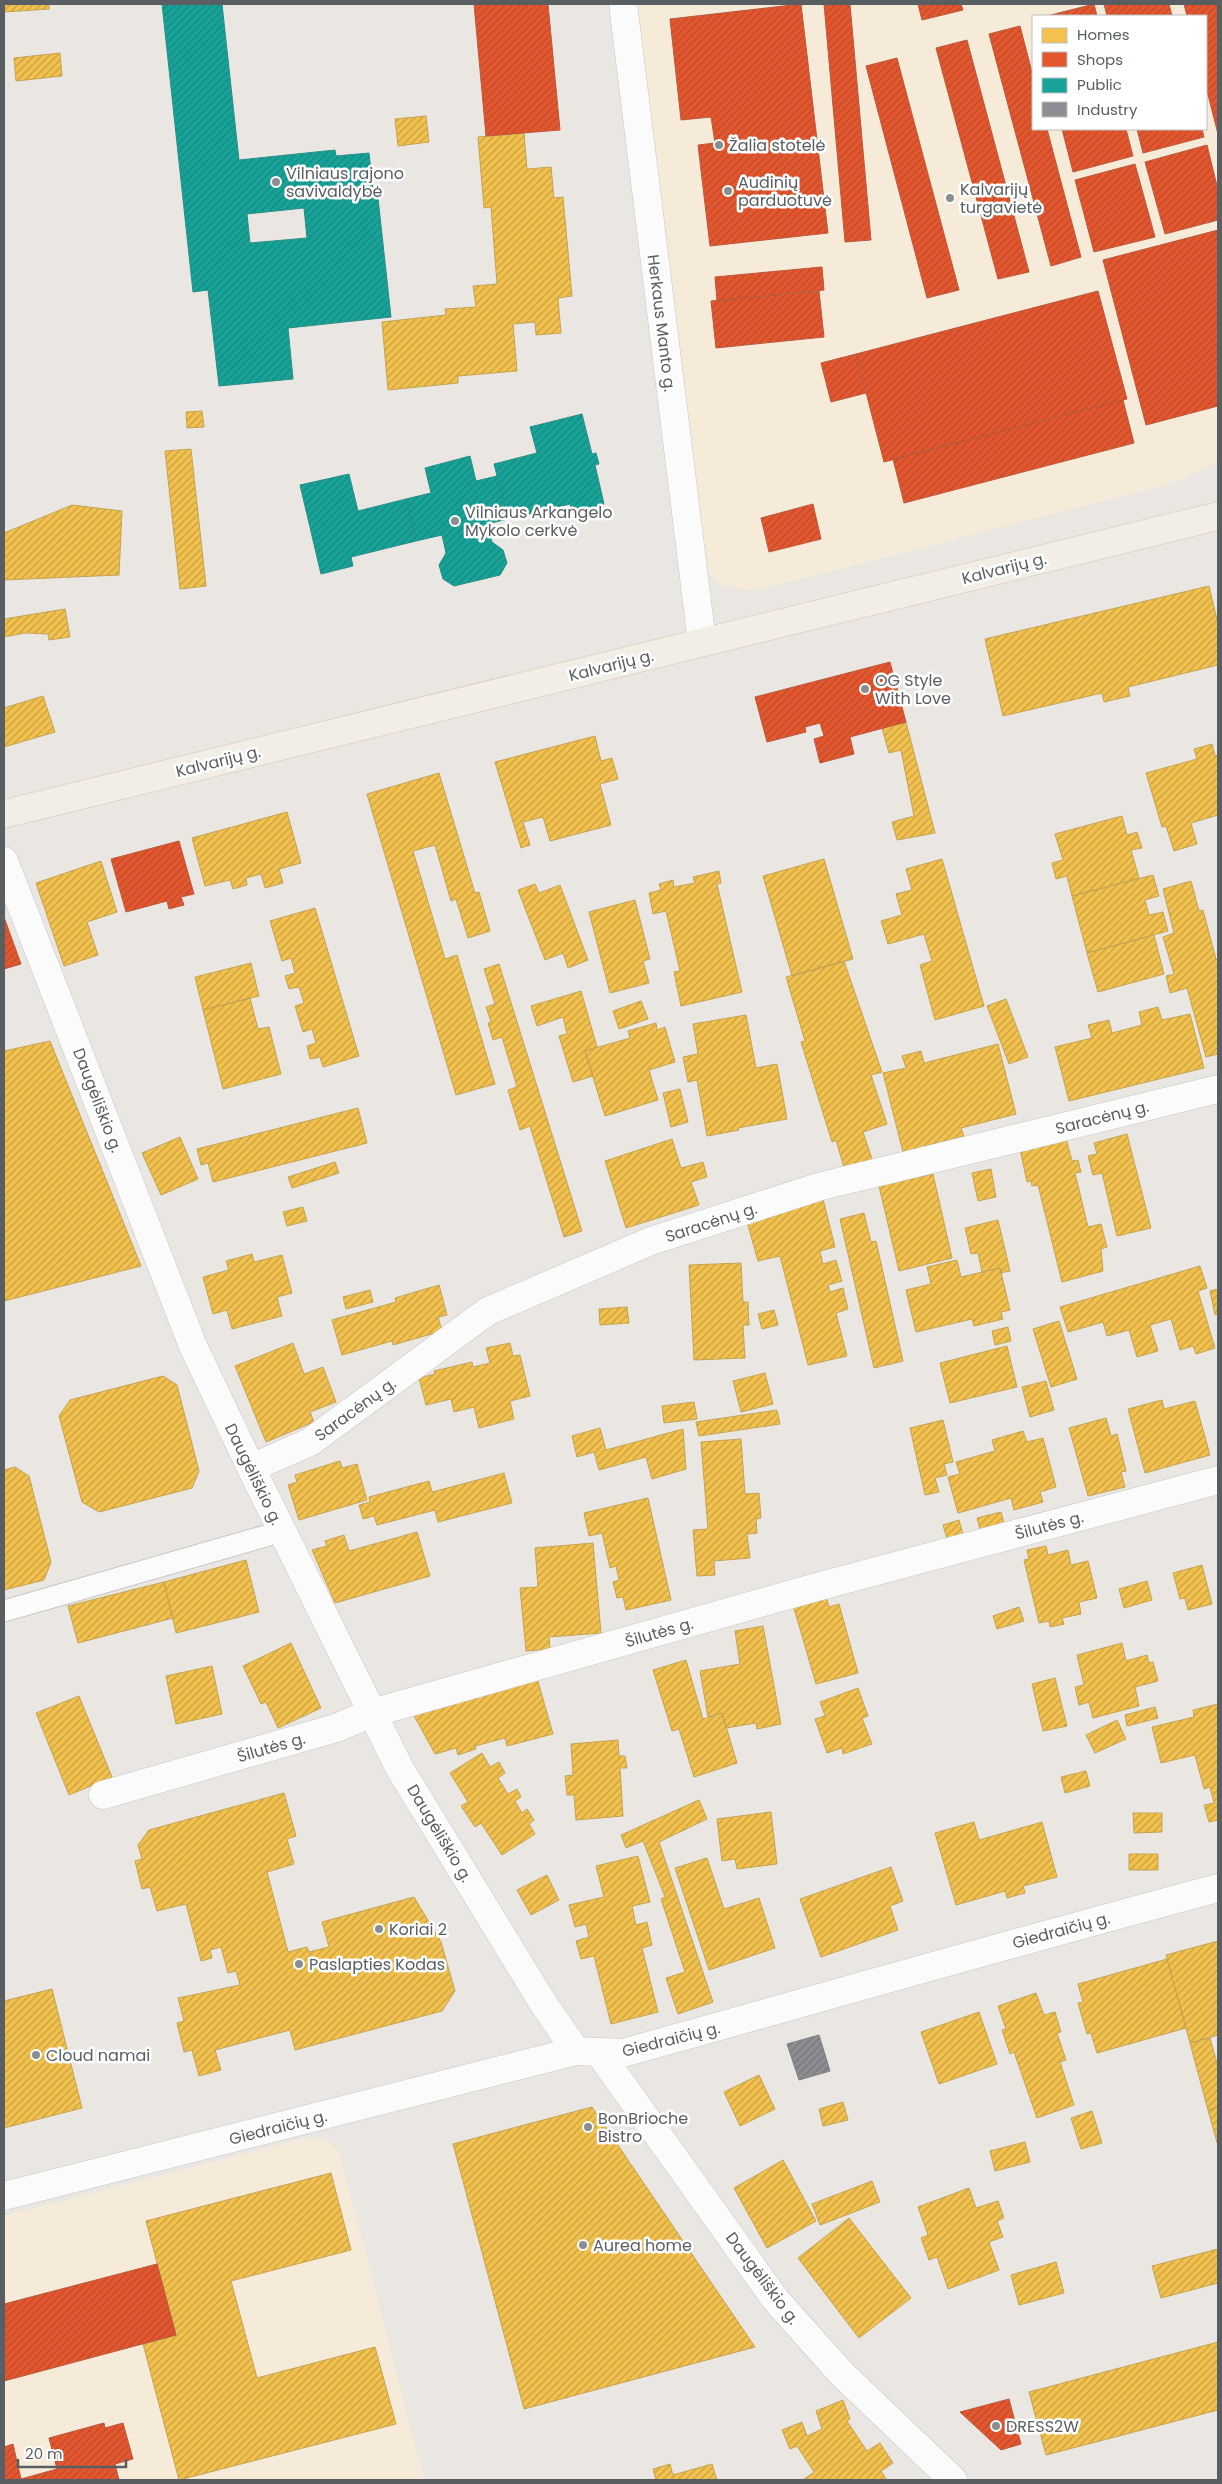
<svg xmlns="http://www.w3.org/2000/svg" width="1222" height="2484" font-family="Poppins,sans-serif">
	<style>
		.commercial { fill: #f6ebd9; fill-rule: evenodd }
		.homes { fill: url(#homes-hatch); stroke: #c4a354 }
		.shops { fill: url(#shops-hatch); stroke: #ba593d }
		.public { fill: url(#public-hatch); stroke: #2a8e88; fill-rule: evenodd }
		.industry { fill: url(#industry-hatch); stroke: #7d7f83 }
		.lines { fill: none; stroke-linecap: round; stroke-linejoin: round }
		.lane-casing { stroke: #c6c6c5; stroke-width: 23 }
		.street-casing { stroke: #c6c6c5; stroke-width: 29 }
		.primary-casing { stroke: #d3c4ae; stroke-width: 29 }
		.lane { stroke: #fcfbfb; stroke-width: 21 }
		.street { stroke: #fcfbfb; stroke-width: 28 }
		.primary { stroke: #f2eee5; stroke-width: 28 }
		.poi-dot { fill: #8b8e8e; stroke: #fff; stroke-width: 2 }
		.labels { text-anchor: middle; stroke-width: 5; stroke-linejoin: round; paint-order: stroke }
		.poi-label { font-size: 16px; fill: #585e61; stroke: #fff; text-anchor: start }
		.street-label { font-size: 16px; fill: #585e61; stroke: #fff }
	</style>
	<defs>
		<pattern id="homes-hatch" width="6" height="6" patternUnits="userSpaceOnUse" patternTransform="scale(1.25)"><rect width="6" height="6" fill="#f2c14e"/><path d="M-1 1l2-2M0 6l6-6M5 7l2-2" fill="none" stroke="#c7a044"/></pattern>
		<pattern id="shops-hatch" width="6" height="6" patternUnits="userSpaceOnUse" patternTransform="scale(1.25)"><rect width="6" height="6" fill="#e4572e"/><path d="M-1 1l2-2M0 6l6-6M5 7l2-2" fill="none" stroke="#bc4b2b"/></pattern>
		<pattern id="public-hatch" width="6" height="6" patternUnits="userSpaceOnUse" patternTransform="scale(1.25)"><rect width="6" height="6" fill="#17a398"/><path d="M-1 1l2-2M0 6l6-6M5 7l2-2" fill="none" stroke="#18887f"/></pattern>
		<pattern id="industry-hatch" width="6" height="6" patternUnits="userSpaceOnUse" patternTransform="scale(1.25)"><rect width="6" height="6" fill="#8d8d92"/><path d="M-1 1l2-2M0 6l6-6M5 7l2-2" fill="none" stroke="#76767b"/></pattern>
	</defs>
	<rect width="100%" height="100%" fill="#eae7e2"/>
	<path class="commercial" d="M636,4H1218V462L1169,484L754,591L722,585L705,570ZM1033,16H1206V129H1033Z
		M303,2139H324L339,2151L424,2480H4V2216Z"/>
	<path class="homes" d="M4,4H49V9L4,12Z
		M60,53L62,76L16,81L14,58Z
		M426,116L429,142L398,146L395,119Z
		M524,133L527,169L551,167L554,198L563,197L572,296L558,298L561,333L536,335L535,322L513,324L517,371L458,376V383L388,390L382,322L446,315L445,309L476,307L473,286L497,284L491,207L484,208L478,137Z
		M202,411L204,427L187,428L186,412Z
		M191,449L206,586L180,589L165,451Z
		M72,505L122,511L119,575L4,580V533Z
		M1209,586L1218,624V665L1128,687L1130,696L1104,702L1102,693L1003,716L985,639Z
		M65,609L70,637L49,640L48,634L25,633L4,637V619Z
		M43,696L55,732L4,747V708Z
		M906,722L935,833L897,840L892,822L914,816L901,750L889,753L882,728Z
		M595,736L601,761L612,758L618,779L600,784L611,825L550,841L543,817L523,822L530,845L521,848L495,762Z
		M1212,744L1215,756L1218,755V815L1191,823L1197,844L1174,851L1166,826L1162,827L1146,773L1197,759L1194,749Z
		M439,773L475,893L479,892L490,931L468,938L456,899L451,901L435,845L413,851L445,959L457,955L495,1084L456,1095L367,794Z
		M287,812L301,863L279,869L283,883L265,888L261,874L246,878L247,885L233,889L230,880L205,886L192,838Z
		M1122,816L1127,835L1137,832L1142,848L1131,850L1139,878L1072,896L1067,876L1056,879L1052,863L1063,860L1055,834Z
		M824,859L853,959L792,976L763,876Z
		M942,859L984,1006L935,1020L920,965L932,961L924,934L888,944L881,921L902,915L896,894L912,890L906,869Z
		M101,861L117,912L87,922L98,955L64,966L36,883Z
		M719,871L721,883L717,884L742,992L681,1006L674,972L680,971L666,911L653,914L649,893L661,890L659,884L673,880L674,887L695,883L693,877Z
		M1153,875L1159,896L1145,900L1149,915L1163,912L1168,931L1087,953L1072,896Z
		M1191,881L1199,911L1203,910L1216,959H1218V1054L1206,1057L1187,988L1170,993L1166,976L1174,974L1163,937L1174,933L1163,889Z
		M535,884L539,893L560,885L588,960L568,968L563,953L545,960L518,890Z
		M635,900L650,959L643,961L649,983L610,993L589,912Z
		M315,908L359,1056L323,1067L320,1057L310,1059L307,1046L316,1043L312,1029L303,1032L295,1006L304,1003L299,987L289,989L285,976L295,973L291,958L282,961L270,921Z
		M1154,935L1164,974L1098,992L1087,953Z
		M844,961L882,1072L871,1075L887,1124L863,1132L873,1162L845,1171L836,1140L832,1142L801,1042L805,1041L786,977Z
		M251,963L259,996L203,1010L195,977Z
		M499,964L582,1231L564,1237L530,1126L520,1130L508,1090L517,1087L502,1037L493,1040L488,1023L491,1022L486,1007L495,1004L484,969Z
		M581,991L597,1047L585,1051L593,1076L573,1082L559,1036L567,1034L563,1017L537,1026L531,1006Z
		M250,998L258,1029L269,1027L281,1074L223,1089L203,1010Z
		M1006,999L1028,1057L1009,1064L987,1006Z
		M641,1001L648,1019L619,1029L613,1011Z
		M1158,1007L1162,1020L1190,1014L1204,1068L1069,1101L1055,1047L1092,1038L1088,1025L1109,1020L1112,1033L1142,1025L1139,1012Z
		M746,1015L756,1068L777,1064L787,1119L738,1128L739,1130L707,1136L697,1080L688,1082L683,1057L698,1054L693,1024Z
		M656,1023L657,1030L665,1027L675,1062L649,1070L658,1100L605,1116L585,1051L630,1038L628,1031Z
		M50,1041L141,1266L4,1301V1051Z
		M998,1044L1016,1114L961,1128L964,1136L903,1152L883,1073L906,1068L902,1056L921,1051L924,1063Z
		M680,1089L688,1122L671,1127L663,1093Z
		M358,1108L367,1143L213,1182L208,1163L201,1165L197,1149Z
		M1127,1134L1151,1228L1117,1236L1102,1173L1093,1175L1088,1156L1097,1154L1094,1143Z
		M180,1137L198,1179L161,1195L142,1153Z
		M1066,1138L1072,1161L1078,1160L1081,1172L1075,1173L1088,1227L1101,1224L1107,1247L1101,1249L1103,1271L1062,1282L1038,1185L1032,1186L1031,1181L1027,1182L1020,1149Z
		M672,1139L681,1168L703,1162L707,1177L691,1182L699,1205L626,1228L605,1161Z
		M335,1162L339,1173L292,1188L288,1177Z
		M991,1169L996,1197L978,1201L972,1173Z
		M933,1174L952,1258L899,1271L879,1186Z
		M823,1199L835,1247L820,1251L823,1264L836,1260L842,1281L828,1285L830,1292L843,1288L848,1309L836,1313L847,1356L808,1365L780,1256L758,1261L746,1218Z
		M303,1207L307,1221L287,1226L283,1212Z
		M864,1213L871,1242L876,1241L903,1361L874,1368L840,1219Z
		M998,1220L1010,1271L1000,1273V1268L982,1272L978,1253L971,1254L965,1228Z
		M252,1254L254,1262L282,1255L292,1293L277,1297L282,1316L232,1329L227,1310L213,1314L203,1277L229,1270L226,1261Z
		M957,1260L961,1277L1000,1268L1010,1310L1001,1312L1003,1319L974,1326L972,1319L916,1332L906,1290L931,1284L927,1267Z
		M741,1263L743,1302H748L749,1325H743L745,1358L694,1360L689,1265Z
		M1200,1266L1207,1288L1198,1291L1215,1348L1196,1354L1193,1346L1180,1350L1171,1319L1150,1325L1158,1351L1137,1357L1129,1330L1107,1336L1103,1322L1068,1332L1060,1307Z
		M439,1285L447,1315L438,1317L442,1331L393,1345L392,1341L342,1355L332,1320L396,1302L395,1298Z
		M1218,1289V1314L1215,1315L1210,1291Z
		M370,1290L373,1302L346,1309L343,1297Z
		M627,1307L629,1323L600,1325L599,1309Z
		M774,1310L778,1325L762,1329L758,1314Z
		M1059,1321L1077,1379L1051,1387L1033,1329Z
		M1008,1327L1011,1341L995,1345L992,1331Z
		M293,1343L304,1374L323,1367L336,1402L310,1412L314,1422L266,1442L235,1366Z
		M510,1343L513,1356L520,1355L530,1396L510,1401L514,1419L479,1428L474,1407L454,1412L451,1399L426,1405L419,1378L435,1374L434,1371L472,1362L473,1367L490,1363L486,1348Z
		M1007,1346L1017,1387L950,1403L940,1363Z
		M765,1373L773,1404L741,1412L733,1381Z
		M163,1376L177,1385L199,1471L192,1488L99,1512L82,1502L59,1416L70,1400Z
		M1046,1381L1054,1410L1030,1417L1022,1387Z
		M1162,1400L1164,1409L1195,1401L1210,1455L1145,1473L1128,1409Z
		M694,1402L697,1419L664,1423L662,1406Z
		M777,1410L780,1424L699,1436L696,1422Z
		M1106,1418L1111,1436L1117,1434L1126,1471L1121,1472L1125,1487L1088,1496L1069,1428Z
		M943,1420L953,1462L944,1464L947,1475L935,1478L939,1492L925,1495L910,1428Z
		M600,1428L606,1450L683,1429L686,1469L652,1479L646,1457L599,1470L594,1452L577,1457L572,1436Z
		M1023,1431L1027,1442L1043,1438L1056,1487L1040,1492L1043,1502L1014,1510L1011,1498L958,1513L948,1477L960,1474L956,1462L995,1451L992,1440Z
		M741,1439L745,1494L759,1493L761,1518L756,1519L757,1533L747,1534L750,1558L714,1561L715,1575L697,1576L693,1530L708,1529L701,1442Z
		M340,1461L342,1468L357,1464L367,1500L299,1520L288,1485L297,1482L295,1475Z
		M15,1467L29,1476L51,1562L44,1580L4,1590V1470Z
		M504,1473L512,1503L438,1522L435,1510L377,1525L374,1516L363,1519L359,1505L370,1502L369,1497L429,1481L432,1492Z
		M648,1498L671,1600L626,1610L623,1597L617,1598L613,1582L619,1580L616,1566L610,1568L602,1533L589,1536L584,1513Z
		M1001,1512L1005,1527L981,1533L977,1518Z
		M959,1520L964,1537L948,1542L943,1525Z
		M417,1532L430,1576L335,1603L312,1550L327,1546L325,1541L344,1535L349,1551Z
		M593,1543L601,1633L549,1637L550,1649L526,1651L520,1588L538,1587L535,1548Z
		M1046,1546L1048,1555L1068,1550L1071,1565L1088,1561L1097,1598L1079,1602L1081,1614L1062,1618L1064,1624L1050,1627L1049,1621L1039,1623L1024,1560L1029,1559L1027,1550Z
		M246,1560L259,1612L176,1633L164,1582Z
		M1202,1565L1212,1604L1188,1610L1185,1598L1180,1599L1173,1573Z
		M1147,1581L1152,1600L1124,1608L1119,1589Z
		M164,1582L173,1618L78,1643L68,1606Z
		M826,1596L829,1607L839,1604L858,1673L816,1684L793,1605Z
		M1019,1607L1024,1621L997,1629L993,1616Z
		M763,1626L781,1724L757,1729L756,1723L726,1728L722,1713L708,1717L700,1671L740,1664L735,1631Z
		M291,1643L321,1708L278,1728L266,1702L261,1704L243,1666Z
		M1122,1643L1126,1661L1147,1655L1149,1663L1153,1662L1158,1681L1135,1687L1139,1706L1093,1718L1089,1702L1079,1705L1075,1687L1084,1685L1077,1655Z
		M686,1660L703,1719L722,1713L737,1763L694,1777L679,1729L672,1731L653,1670Z
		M212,1666L222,1714L176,1724L166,1676Z
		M537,1678L553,1734L507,1746L505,1738L475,1746L476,1749L458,1755L456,1748L435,1754L412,1712Z
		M1055,1678L1067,1726L1043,1731L1032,1684Z
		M858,1688L868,1716L862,1718L872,1744L843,1754L842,1748L827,1753L815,1719L825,1716L820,1702Z
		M79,1696L112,1777L69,1795L36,1713Z
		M1218,1704V1822V1820L1209,1822L1204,1805L1214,1803L1210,1787L1204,1789L1195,1755L1161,1763L1152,1727L1194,1717L1193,1710Z
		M1155,1707L1158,1718L1127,1726L1125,1715Z
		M1117,1720L1126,1739L1095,1753L1086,1735Z
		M618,1740L619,1756H625L627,1768H620L623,1816L576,1820L574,1795H567L565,1776L573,1775L571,1744Z
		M482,1753L490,1767L499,1762L505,1773L498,1778L508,1794L517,1789L521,1797L515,1801L522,1813L527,1809L534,1820L529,1824L535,1834L502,1855L481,1823L475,1827L461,1806L468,1802L450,1773Z
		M1086,1771L1090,1786L1065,1793L1061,1777Z
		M284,1793L296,1836L287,1839L294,1864L267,1872L288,1952L307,1947L309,1952L329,1947L322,1922L414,1897L441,1942L455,1991L442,2011L295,2050L290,2030L215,2050L221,2070L199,2076L192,2050L184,2052L177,2023L184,2021L178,1998L240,1985L236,1971L228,1973L221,1947L210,1950L212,1958L201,1961L186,1904L157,1911L150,1887L142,1889L135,1861L142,1859L138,1845L149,1830Z
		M699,1800L707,1819L659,1842L713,2002L678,2014L666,1978L685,1972L661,1899L665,1897L643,1841L626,1848L621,1835Z
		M771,1812L777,1864L737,1869L735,1859L722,1861L717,1819Z
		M1133,1813H1162V1832L1134,1833Z
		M974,1822L979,1840L1042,1822L1057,1877L1023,1886L1025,1893L1007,1898L1005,1891L956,1905L935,1833Z
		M1129,1854H1158V1870H1129Z
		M638,1856L650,1902L632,1906L636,1925L647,1922L652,1945L642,1948L658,2012L611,2024L594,1956L581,1959L576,1941L589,1937L586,1924L575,1927L569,1905L604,1897L596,1866Z
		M707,1858L724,1909L759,1898L775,1948L709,1970L675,1868Z
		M891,1867L903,1901L890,1906L898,1930L821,1957L800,1899Z
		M547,1875L559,1900L531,1915L517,1890Z
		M1218,1941V2035L1190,2043L1166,1955Z
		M1167,1959L1186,2028L1097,2053L1091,2033L1087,2034L1078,2003L1083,2002L1078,1984Z
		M52,1989L82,2108L4,2128V2001Z
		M1036,1993L1044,2015L1055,2012L1061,2032L1057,2033L1066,2060L1060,2062L1074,2105L1037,2118L1014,2052L1010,2054L1002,2030L1006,2029L998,2006Z
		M979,2012L997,2064L939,2084L921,2032Z
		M1210,2038L1218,2067V2107L1208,2110L1190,2043Z
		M759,2075L775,2109L740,2126L724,2092Z
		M843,2102L848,2120L823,2126L819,2109Z
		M592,2107L755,2347L524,2409L453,2144Z
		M1218,2107V2146L1208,2110Z
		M1092,2111L1102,2143L1081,2149L1071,2118Z
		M1025,2142L1030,2162L995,2171L990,2151Z
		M783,2160L816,2221L767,2248L734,2188Z
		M331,2173L351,2250L231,2281L257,2378L375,2347L396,2424L179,2480L143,2344L176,2335L146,2221Z
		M872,2181L880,2202L820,2225L812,2204Z
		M969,2188L976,2208L998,2201L1004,2218L997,2221L1003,2237L989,2242L999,2270L948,2289L937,2257L929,2260L921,2238L928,2235L918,2207Z
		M849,2218L911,2298L859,2338L798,2258Z
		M1218,2249V2283L1161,2298L1152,2266Z
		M1056,2262L1064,2293L1019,2305L1011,2275Z
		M1218,2342V2410L1046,2455L1029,2392Z
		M843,2400L850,2419L847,2421L867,2451L880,2443L893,2463L881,2471L887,2480H803L814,2472L797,2446L790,2449L782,2430L802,2422L807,2436L822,2429L816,2411Z
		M670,2464L673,2475L712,2464L717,2480H656L653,2469Z"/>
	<path class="shops" d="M474,4H548L560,130L486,136Z
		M801,4L828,233L710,246L698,145L715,143L711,117L681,120L670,19Z
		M824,4H850L871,240L845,242Z
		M918,4H961L963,10L922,20Z
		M1094,4L1097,16H1047Z
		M1104,4H1169L1172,16H1107Z
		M1184,4H1217L1218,134L1206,87V16H1187Z
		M1020,26L1033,76V129H1047L1081,257L1051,266L989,34Z
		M967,40L1029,272L998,279L936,48Z
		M897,58L959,290L927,298L866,66Z
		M1062,129H1126L1133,156L1073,172Z
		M1137,129H1202L1204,137L1143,153Z
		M1207,145L1218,190V220L1165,234L1145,162Z
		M1135,164L1155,237L1094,252L1075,180Z
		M1218,230V406L1146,425L1103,260Z
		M822,267L824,290L717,301L715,277Z
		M819,291L824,337L716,348L711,301Z
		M1098,291L1127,399L884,462L856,354Z
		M856,354L866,393L831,402L821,363Z
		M1123,400L1134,443L904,503L893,459Z
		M813,504L821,539L769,552L761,518Z
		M890,662L906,722L850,737L854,754L820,763L814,739L824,736L820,723L805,727L806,732L767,742L755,697Z
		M179,841L194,894L181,897L184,905L169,909L167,901L126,912L111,859Z
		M4,917L21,964L4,969Z
		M157,2264L176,2335L4,2381V2304Z
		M1009,2399L1021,2444L1001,2450L960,2412Z
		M104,2423L105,2428L123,2423L133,2459L115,2464L119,2480H4V2447L13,2444L21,2479L57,2469L49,2438Z"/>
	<path class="public" d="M162,4H222L239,160L335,150L336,156L369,153L374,199L378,198L391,317L288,328L293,379L219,386L208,290L193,292ZM304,208L307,238L250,243L247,214Z
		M582,414L592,454L596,453L599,464L595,465L604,504L572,512L570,504L508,519L494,464L537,453L530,427Z
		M470,456L476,481L497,476L508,519L487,524L492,542L503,550L507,563L500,575L454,586L443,579L439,565L446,553L442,535L416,541L406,499L431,493L425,468Z
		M349,474L358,511L406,499L416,541L351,557L353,566L321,574L300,485Z"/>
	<path class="industry" d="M819,2035L830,2071L799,2080L787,2044Z"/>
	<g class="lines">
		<g class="lane-casing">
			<path id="lane" d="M4,1611L283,1531"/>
		</g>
		<g class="street-casing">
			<path id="street" d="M623,4L702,642
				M4,861L193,1346L251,1468L400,1769L543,2003L576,2051
				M251,1468L310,1442L488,1311L651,1241L818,1187L1218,1089
				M103,1795L336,1728L372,1713L813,1588L1218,1480
				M600,2054L775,2299L841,2373L953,2480
				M4,2196L576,2051L623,2053C821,1998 1019,1941 1218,1888"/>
		</g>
		<g class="primary-casing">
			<path id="primary" d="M4,814L1218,516"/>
		</g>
		<use href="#lane" class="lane"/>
		<use href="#street" class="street"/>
		<use href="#primary" class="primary"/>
	</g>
	<g class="poi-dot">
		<circle cx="719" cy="145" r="5"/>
		<circle cx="276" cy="182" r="5"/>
		<circle cx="728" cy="191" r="5"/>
		<circle cx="950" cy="198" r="5"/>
		<circle cx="455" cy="521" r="5"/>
		<circle cx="865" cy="689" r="5"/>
		<circle cx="379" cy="1929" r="5"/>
		<circle cx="299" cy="1964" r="5"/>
		<circle cx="36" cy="2055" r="5"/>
		<circle cx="588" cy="2127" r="5"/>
		<circle cx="583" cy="2245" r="5"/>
		<circle cx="996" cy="2426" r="5"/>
	</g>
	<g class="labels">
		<g class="poi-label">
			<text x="729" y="151">Žalia stotelė</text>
			<text x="286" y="179">Vilniaus rajono<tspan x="286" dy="18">savivaldybė</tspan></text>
			<text x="738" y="188">Audinių<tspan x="738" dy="18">parduotuvė</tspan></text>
			<text x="960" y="195">Kalvarijų<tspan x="960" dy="18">turgavietė</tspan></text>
			<text x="465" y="518">Vilniaus Arkangelo<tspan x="465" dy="18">Mykolo cerkvė</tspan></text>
			<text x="875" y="686">OG Style<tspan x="875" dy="18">With Love</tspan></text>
			<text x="389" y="1935">Koriai 2</text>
			<text x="309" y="1970">Paslapties Kodas</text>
			<text x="46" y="2061">Cloud namai</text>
			<text x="598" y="2124">BonBrioche<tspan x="598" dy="18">Bistro</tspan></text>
			<text x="593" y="2251">Aurea home</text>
			<text x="1006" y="2432">DRESS2W</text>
		</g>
		<g class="street-label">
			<text transform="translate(662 323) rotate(83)" y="6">Herkaus Manto g.</text>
			<text transform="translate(1004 568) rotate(-14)" y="6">Kalvarijų g.</text>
			<text transform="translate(611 665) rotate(-14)" y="6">Kalvarijų g.</text>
			<text transform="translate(218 761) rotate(-14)" y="6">Kalvarijų g.</text>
			<text transform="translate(98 1100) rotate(69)" y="6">Daugėliškio g.</text>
			<text transform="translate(1102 1117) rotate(-14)" y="6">Saracėnų g.</text>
			<text transform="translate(711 1222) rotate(-18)" y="6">Saracėnų g.</text>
			<text transform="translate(355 1409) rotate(-36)" y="6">Saracėnų g.</text>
			<text transform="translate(254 1474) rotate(64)" y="6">Daugėliškio g.</text>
			<text transform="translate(1049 1525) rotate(-15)" y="6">Šilutės g.</text>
			<text transform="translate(659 1632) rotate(-16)" y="6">Šilutės g.</text>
			<text transform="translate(271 1747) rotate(-16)" y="6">Šilutės g.</text>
			<text transform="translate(440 1833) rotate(59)" y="6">Daugėliškio g.</text>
			<text transform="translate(1061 1930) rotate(-15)" y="6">Giedraičių g.</text>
			<text transform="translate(671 2039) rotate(-14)" y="6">Giedraičių g.</text>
			<text transform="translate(278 2127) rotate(-14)" y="6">Giedraičių g.</text>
			<text transform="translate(763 2278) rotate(53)" y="6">Daugėliškio g.</text>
		</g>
	</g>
	<rect width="1222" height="2484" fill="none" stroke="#585e61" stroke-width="10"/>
	<rect x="1032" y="15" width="175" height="115" fill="#ffffff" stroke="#bcbfc0"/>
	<rect x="1042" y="28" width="25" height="15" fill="#f2c14e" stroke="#bcbfc0"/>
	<text x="1077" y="40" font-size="15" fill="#585e61">Homes</text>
	<rect x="1042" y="52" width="25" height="15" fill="#e4572e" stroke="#bcbfc0"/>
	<text x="1077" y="65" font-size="15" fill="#585e61">Shops</text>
	<rect x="1042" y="78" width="25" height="15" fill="#17a398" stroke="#bcbfc0"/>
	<text x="1077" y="90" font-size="15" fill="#585e61">Public</text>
	<rect x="1042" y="102" width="25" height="15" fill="#8d8d92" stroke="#bcbfc0"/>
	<text x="1077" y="115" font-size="15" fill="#585e61">Industry</text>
	<path d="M18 2459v8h108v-8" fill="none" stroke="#585e61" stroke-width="2.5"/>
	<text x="25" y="2459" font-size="15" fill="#585e61" stroke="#ffffff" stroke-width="4" paint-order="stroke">20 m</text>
</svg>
